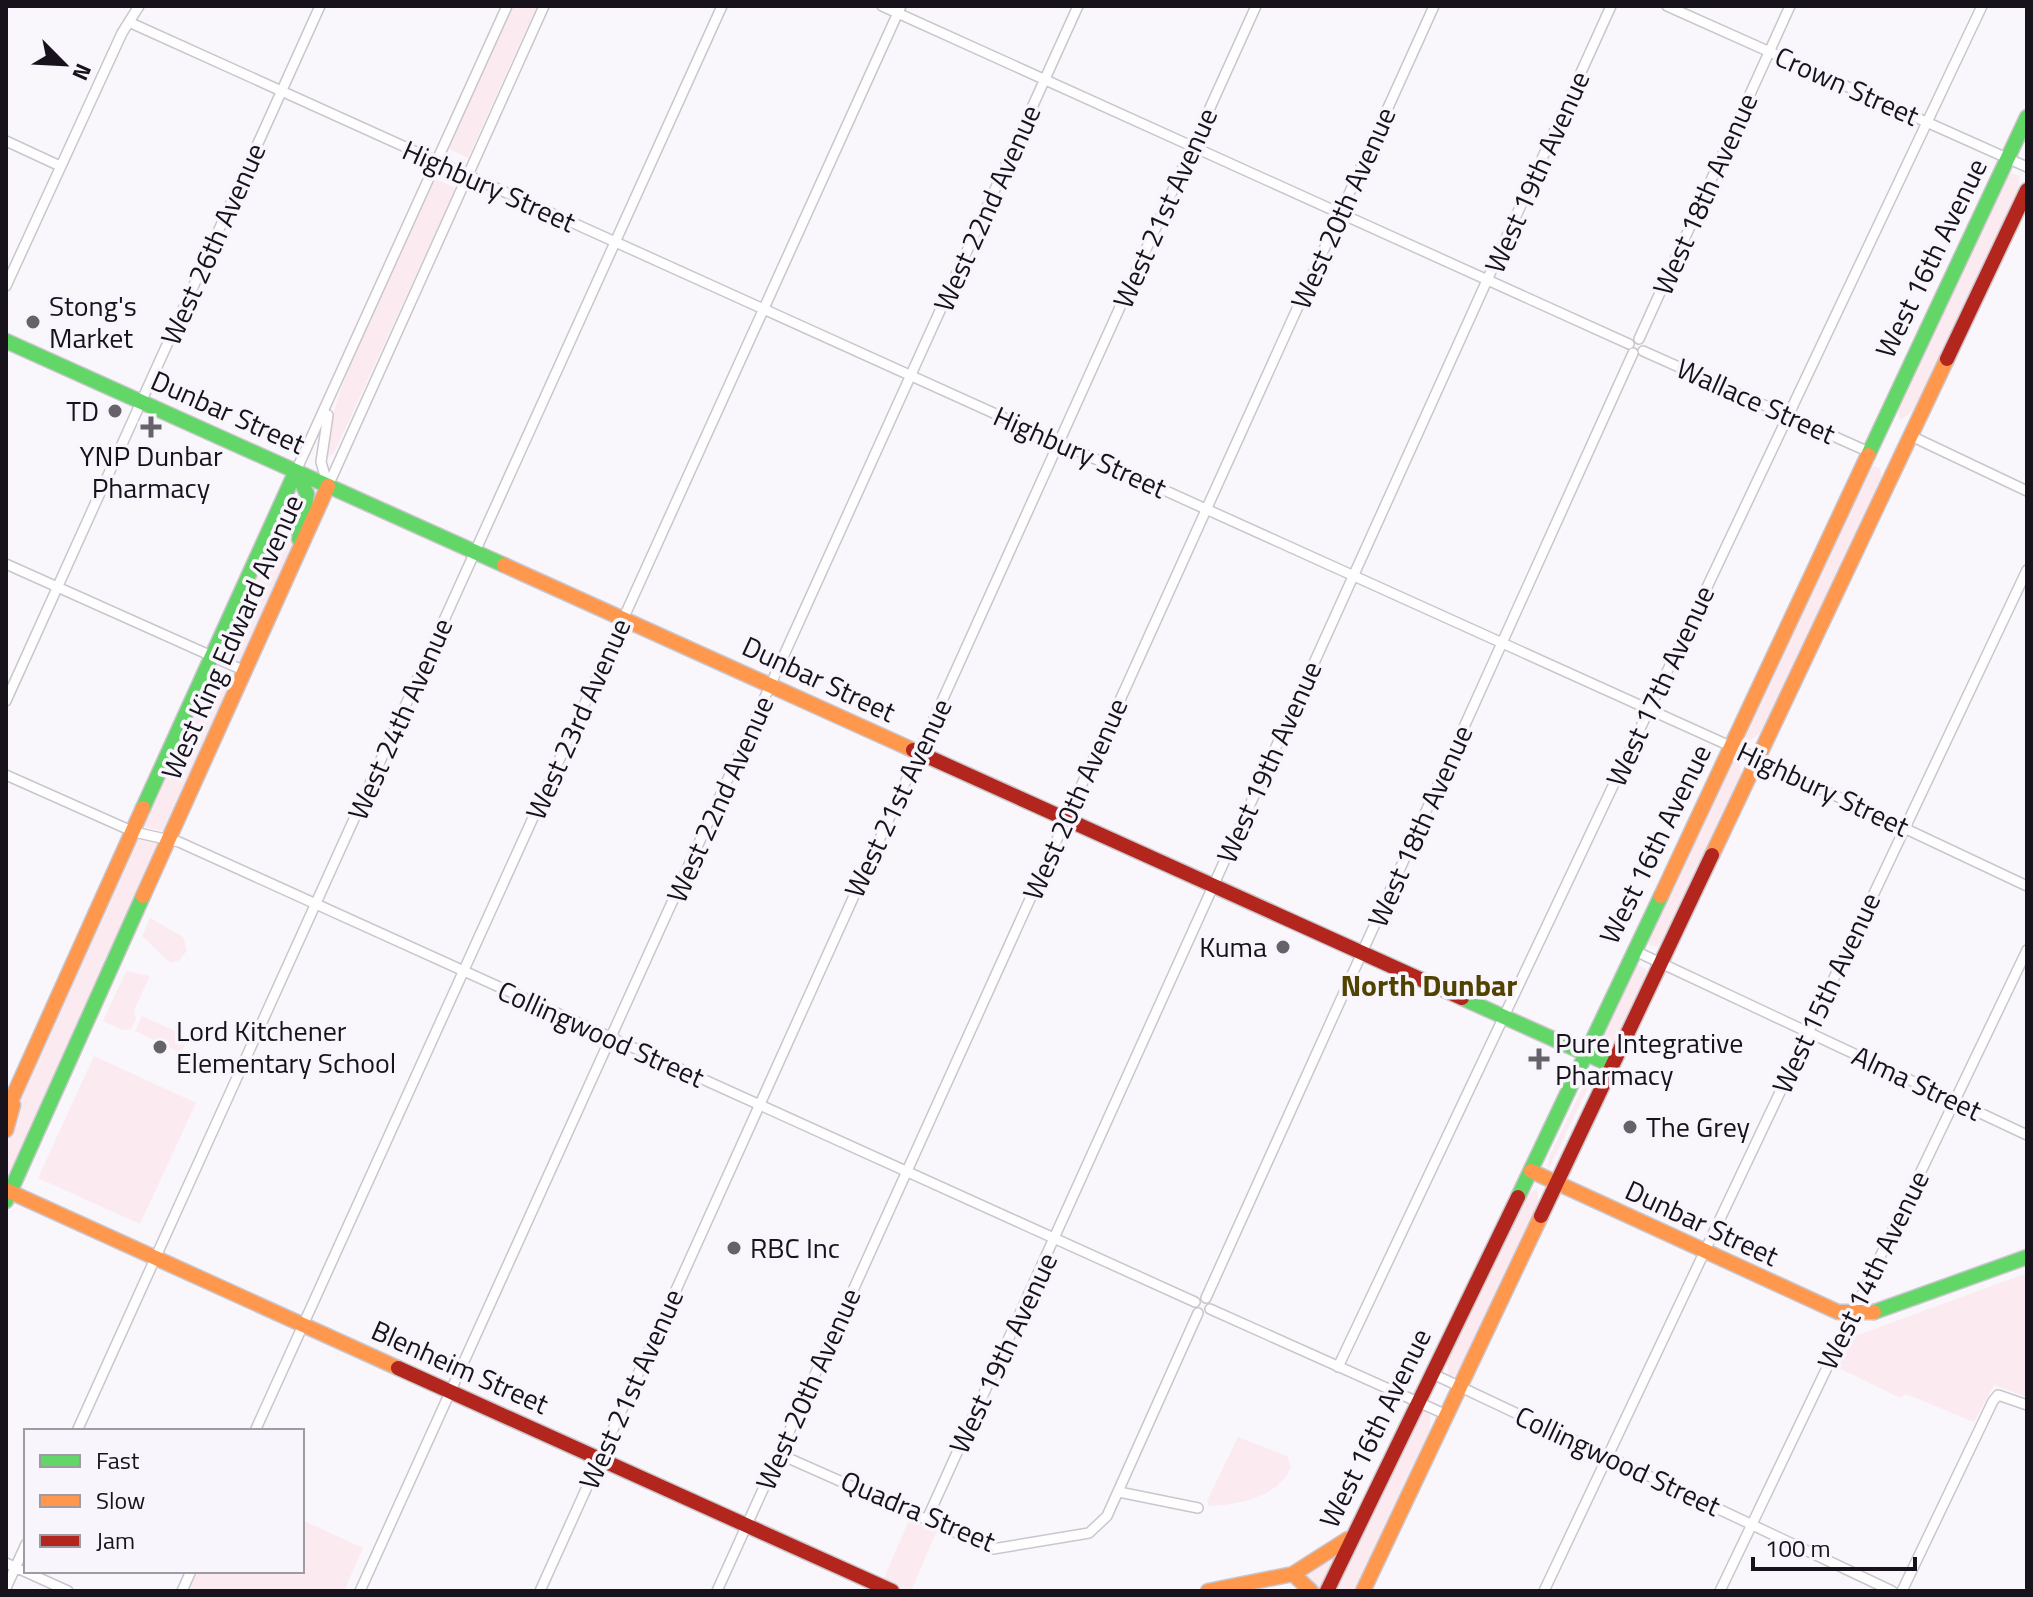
<svg xmlns="http://www.w3.org/2000/svg" width="2033" height="1597" font-family="'Titillium Web',sans-serif">
	<style>
		.green { fill: #fbeaef }
		.lines { fill: none; stroke-linecap: round; stroke-linejoin: round }
		.street-casing { stroke: #cac6cd; stroke-width: 12 }
		.fast-casing { stroke: #cac6cd; stroke-width: 17 }
		.slow-casing { stroke: #cac6cd; stroke-width: 17 }
		.jam-casing { stroke: #cac6cd; stroke-width: 17 }
		.street { stroke: #fefefe; stroke-width: 9 }
		.fast { stroke: #63d668; stroke-width: 14 }
		.slow { stroke: #ff974d; stroke-width: 14 }
		.jam { stroke: #b3261e; stroke-width: 14 }
		.poi-dot { fill: #66626a; stroke: #f8f6fc; stroke-width: 3 }
		.labels { text-anchor: middle; stroke-width: 7; stroke-linejoin: round; paint-order: stroke }
		.street-label { font-size: 28px; fill: #17121c; stroke: #f8f6fc }
		.poi-label { font-size: 28px; fill: #17121c; stroke: #f8f6fc; text-anchor: start }
		.neighbourhood-label { font-size: 30px; font-weight: bold; fill: #504200; stroke: #f8f6fc }
	</style>
	<rect width="100%" height="100%" fill="#f9f7fb"/>
	<path class="green" d="M512,6H537L468,158L447,148Z
		M2011,173L2020,176L2017,195L1917,408L1900,420L1897,404L2001,182Z
		M435,179L456,188L334,453L326,459C319,411 411,232 435,179Z
		M1873,466L1880,468L1882,480L1764,730L1747,743L1744,726L1864,473Z
		M301,493L292,545L260,623L240,661L223,654L222,649L286,509Z
		M215,668L234,676V680L165,831L141,827Z
		M1739,760L1742,778L1669,932L1658,946H1650L1647,941L1723,774L1734,761Z
		M147,838L160,844L10,1172L6,1170L10,1124L24,1085L136,841Z
		M150,918L183,937L187,950L180,960L170,963L142,936Z
		M1637,964L1646,969C1643,994 1627,1033 1607,1048H1601L1598,1044L1628,973Z
		M126,971L150,976L134,1010L136,1019L131,1029L122,1030L103,1021Z
		M142,1016L188,1037L181,1053L135,1031Z
		M94,1056L196,1103L140,1224L38,1178Z
		M1592,1068V1080L1548,1170L1549,1157Z
		M1537,1188L1539,1205L1466,1361L1454,1376H1449L1447,1364L1452,1342L1522,1199Z
		M2027,1273V1397L1994,1385L1974,1422L1906,1394L1900,1398L1833,1365L1843,1345L1855,1336Z
		M1424,1408L1430,1415V1431L1354,1591H1334Z
		M1238,1437L1287,1456L1291,1467C1278,1497 1239,1505 1209,1506L1207,1501Z
		M911,1516L938,1528L911,1591H907L883,1580Z
		M302,1520L363,1548L344,1591H189L198,1571H302Z
		M1337,1554L1320,1591L1300,1574L1336,1554Z"/>
	<g class="lines">
		<g class="street-casing">
			<path id="street" d="M882,6L1629,344
				M1667,6L2027,167
				M131,23L1730,746L2027,886
				M6,141L60,166
				M6,286L122,33L139,6
				M1639,339L1790,6
				M1643,351L1869,452
				M328,415L321,462L328,486
				M1909,435L2027,491
				M296,471L507,6
				M328,486L544,6
				M6,564L245,671
				M6,701L320,6
				M6,775L134,832L179,842L1195,1302
				M1633,950L2027,1135
				M1206,1298L1633,353
				M1210,1309L1447,1415
				M1338,1367L1982,6
				M1431,1373L1892,1591
				M77,1431L722,6
				M255,1431L901,6
				M779,1454L993,1549L1089,1533L1107,1516L1198,1313
				M1119,1492L1198,1508
				M927,1519L1611,6
				M6,1563L68,1591
				M6,1588L26,1544
				M182,1591L191,1571
				M360,1591L1078,6
				M540,1591L1256,6
				M717,1591L1434,6
				M1544,1591L2027,570
				M1720,1591L2027,950
				M1902,1591L1993,1401L1998,1395L2027,1405"/>
		</g>
		<g class="fast-casing">
			<path id="fast" d="M6,341L504,565
				M1868,455L2027,117
				M296,471L307,494L299,539
				M143,808L296,471
				M1462,998L1611,1065
				M1518,1197L1661,896
				M6,1201L143,896
				M1874,1312L2027,1257"/>
		</g>
		<g class="slow-casing">
			<path id="slow" d="M504,565L913,750
				M1712,855L1947,359
				M143,896L328,486
				M1661,896L1868,455
				M6,1112L143,808
				M6,1130L13,1105
				M1531,1171L1838,1312H1874
				M6,1190L398,1368
				M1293,1574L1311,1591
				M1208,1591L1293,1574L1348,1539
				M1363,1591L1541,1216"/>
		</g>
		<g class="jam-casing">
			<path id="jam" d="M1947,359L2027,190
				M913,750L1462,998
				M1541,1216L1712,855
				M398,1368L892,1591
				M1327,1591L1518,1197"/>
		</g>
		<use href="#street" class="street"/>
		<use href="#fast" class="fast"/>
		<use href="#slow" class="slow"/>
		<use href="#jam" class="jam"/>
	</g>
	<g class="poi-dot">
		<circle cx="33" cy="322" r="8"/>
		<circle cx="115" cy="411" r="8"/>
		<path d="M147 415h8v8h8v8h-8v8h-8v-8h-8v-8h8z"/>
		<circle cx="1283" cy="947" r="8"/>
		<circle cx="160" cy="1047" r="8"/>
		<path d="M1535 1047h8v8h8v8h-8v8h-8v-8h-8v-8h8z"/>
		<circle cx="1630" cy="1127" r="8"/>
		<circle cx="734" cy="1248" r="8"/>
	</g>
	<g class="labels">
		<g class="street-label">
			<text transform="translate(1847 86) rotate(24)" y="10">Crown Street</text>
			<text transform="translate(1537 172) rotate(-66)" y="10">West 19th Avenue</text>
			<text transform="translate(489 186) rotate(24)" y="10">Highbury Street</text>
			<text transform="translate(1705 194) rotate(-66)" y="10">West 18th Avenue</text>
			<text transform="translate(987 208) rotate(-66)" y="10">West 22nd Avenue</text>
			<text transform="translate(1165 208) rotate(-66)" y="10">West 21st Avenue</text>
			<text transform="translate(1343 208) rotate(-66)" y="10">West 20th Avenue</text>
			<text transform="translate(213 244) rotate(-66)" y="10">West 26th Avenue</text>
			<text transform="translate(1931 258) rotate(-64)" y="10">West 16th Avenue</text>
			<text transform="translate(1756 401) rotate(24)" y="10">Wallace Street</text>
			<text transform="translate(228 412) rotate(24)" y="10">Dunbar Street</text>
			<text transform="translate(1080 452) rotate(24)" y="10">Highbury Street</text>
			<text transform="translate(232 637) rotate(-66)" y="10">West King Edward Avenue</text>
			<text transform="translate(819 679) rotate(25)" y="10">Dunbar Street</text>
			<text transform="translate(1660 686) rotate(-65)" y="10">West 17th Avenue</text>
			<text transform="translate(400 719) rotate(-66)" y="10">West 24th Avenue</text>
			<text transform="translate(578 719) rotate(-66)" y="10">West 23rd Avenue</text>
			<text transform="translate(1269 762) rotate(-66)" y="10">West 19th Avenue</text>
			<text transform="translate(1823 789) rotate(25)" y="10">Highbury Street</text>
			<text transform="translate(898 798) rotate(-65)" y="10">West 21st Avenue</text>
			<text transform="translate(720 799) rotate(-66)" y="10">West 22nd Avenue</text>
			<text transform="translate(1075 799) rotate(-66)" y="10">West 20th Avenue</text>
			<text transform="translate(1420 826) rotate(-66)" y="10">West 18th Avenue</text>
			<text transform="translate(1655 844) rotate(-64)" y="10">West 16th Avenue</text>
			<text transform="translate(1826 993) rotate(-65)" y="10">West 15th Avenue</text>
			<text transform="translate(601 1034) rotate(24)" y="10">Collingwood Street</text>
			<text transform="translate(1917 1083) rotate(25)" y="10">Alma Street</text>
			<text transform="translate(1702 1223) rotate(25)" y="10">Dunbar Street</text>
			<text transform="translate(1873 1270) rotate(-64)" y="10">West 14th Avenue</text>
			<text transform="translate(1003 1353) rotate(-65)" y="10">West 19th Avenue</text>
			<text transform="translate(460 1367) rotate(24)" y="10">Blenheim Street</text>
			<text transform="translate(631 1389) rotate(-66)" y="10">West 21st Avenue</text>
			<text transform="translate(808 1389) rotate(-66)" y="10">West 20th Avenue</text>
			<text transform="translate(1375 1428) rotate(-64)" y="10">West 16th Avenue</text>
			<text transform="translate(1618 1461) rotate(25)" y="10">Collingwood Street</text>
			<text transform="translate(918 1511) rotate(23)" y="10">Quadra Street</text>
		</g>
		<g class="poi-label">
			<text x="49" y="316">Stong's<tspan x="49" dy="32">Market</tspan></text>
			<text x="99" y="421" text-anchor="end">TD</text>
			<text x="151" y="466" text-anchor="middle">YNP Dunbar<tspan x="151" dy="32">Pharmacy</tspan></text>
			<text x="1267" y="957" text-anchor="end">Kuma</text>
			<text x="176" y="1041">Lord Kitchener<tspan x="176" dy="32">Elementary School</tspan></text>
			<text x="1555" y="1053">Pure Integrative<tspan x="1555" dy="32">Pharmacy</tspan></text>
			<text x="1646" y="1137">The Grey</text>
			<text x="750" y="1258">RBC Inc</text>
		</g>
		<g class="neighbourhood-label">
			<text x="1429" y="996">North Dunbar</text>
		</g>
	</g>
	<rect width="2033" height="1597" fill="none" stroke="#17121c" stroke-width="16"/>
	<rect x="24" y="1429" width="280" height="144" fill="#f8f6fc" stroke="#9e9ba2" stroke-width="2"/>
	<rect x="40" y="1455" width="40" height="12" fill="#63d668" stroke="#9e9ba2" stroke-width="2"/>
	<text x="96" y="1469" font-size="24" fill="#17121c">Fast</text>
	<rect x="40" y="1495" width="40" height="12" fill="#ff974d" stroke="#9e9ba2" stroke-width="2"/>
	<text x="96" y="1509" font-size="24" fill="#17121c">Slow</text>
	<rect x="40" y="1535" width="40" height="12" fill="#b3261e" stroke="#9e9ba2" stroke-width="2"/>
	<text x="96" y="1549" font-size="24" fill="#17121c">Jam</text>
	<g transform="translate(64 64) rotate(114)" stroke="#f8f6fc" stroke-width="6" paint-order="stroke">
	<path d="M0-6L14 30L0 20L-14 30Z" fill="#17121c"/>
	<text y="-12" font-size="22" font-weight="bold" text-anchor="middle" fill="#17121c">N</text>
	</g>
	<path d="M1753 1557v12h162v-12" fill="none" stroke="#17121c" stroke-width="4"/>
	<text x="1765" y="1557" font-size="24" fill="#17121c" stroke="#f8f6fc" stroke-width="6" paint-order="stroke">100 m</text>
</svg>
